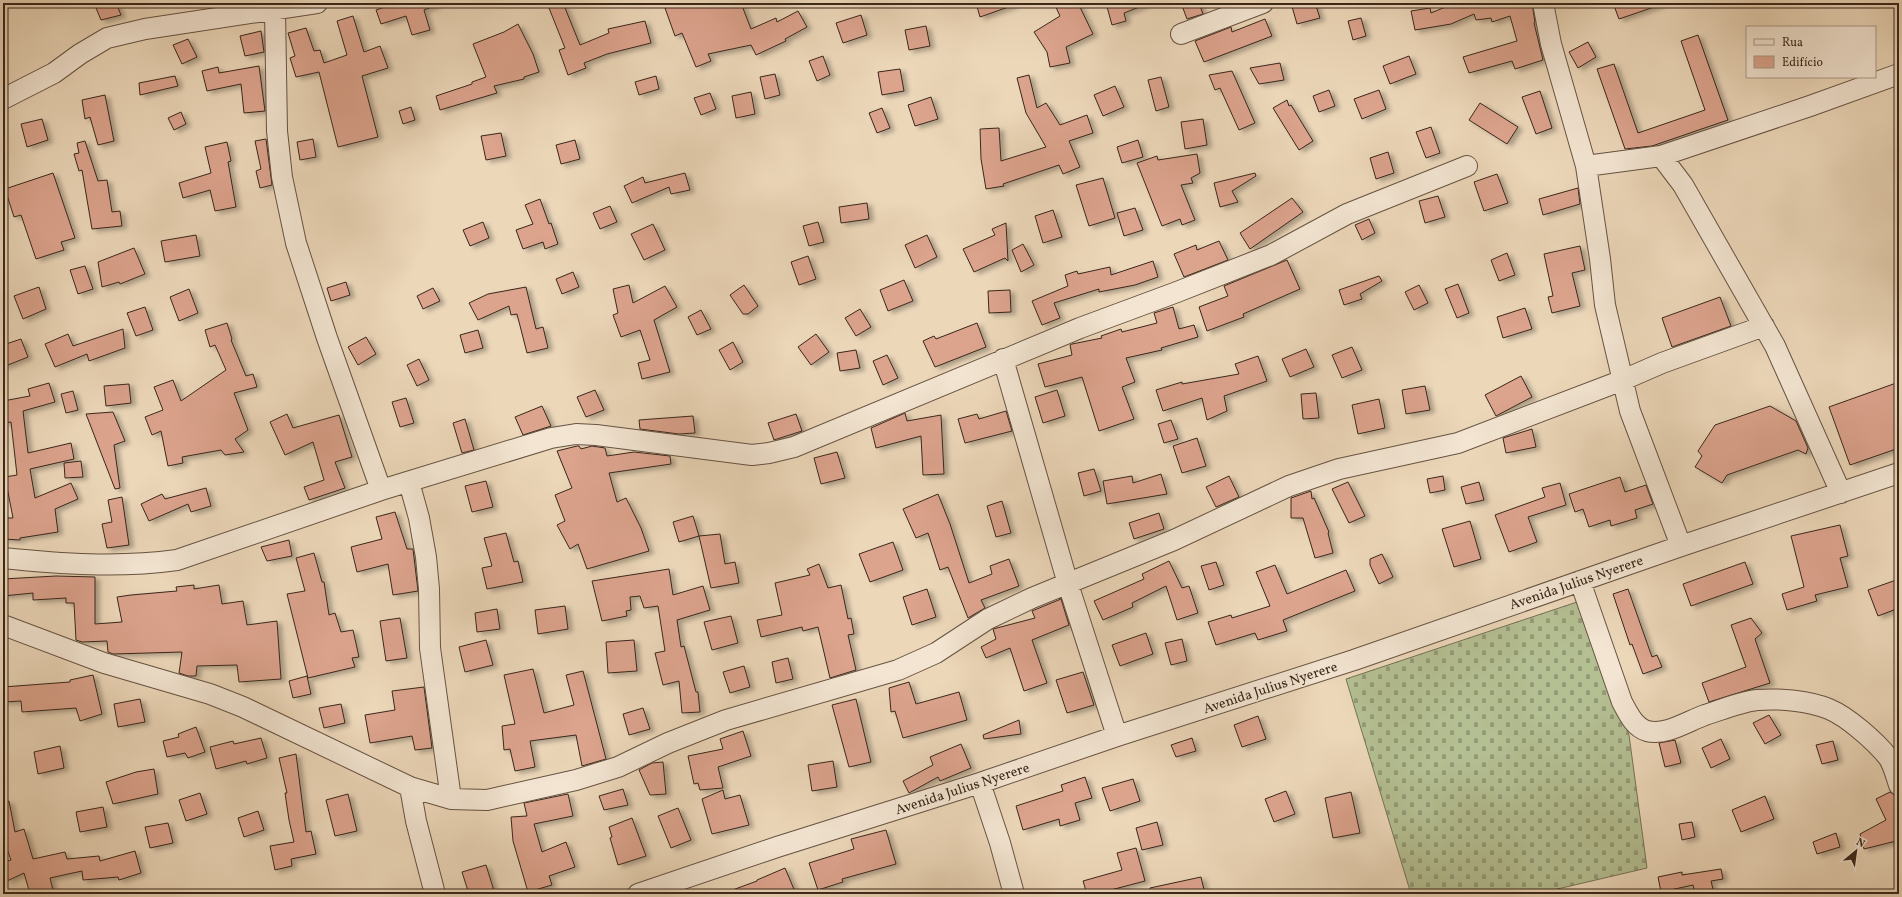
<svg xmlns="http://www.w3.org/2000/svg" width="1902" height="897" font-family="Vollkorn,serif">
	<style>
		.cemetery { fill: url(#cemetery-stones); stroke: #767356 }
		.building { fill: #dca38d; stroke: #39271b; filter: url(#shadow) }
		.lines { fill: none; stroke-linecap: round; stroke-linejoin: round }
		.minor-casing { stroke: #665342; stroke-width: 22 }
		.minor { stroke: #f3e5d2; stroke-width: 20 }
		.labels { text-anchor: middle; stroke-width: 3; stroke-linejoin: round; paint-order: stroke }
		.street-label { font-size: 14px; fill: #39271b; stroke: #f3e5d2 }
	</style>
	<defs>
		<pattern id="cemetery-stones" width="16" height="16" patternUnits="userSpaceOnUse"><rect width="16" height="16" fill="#b4bf92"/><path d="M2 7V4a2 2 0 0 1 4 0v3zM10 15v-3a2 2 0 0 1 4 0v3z" fill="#939b76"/></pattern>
		<filter id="shadow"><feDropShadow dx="4.5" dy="2.5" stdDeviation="2" flood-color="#0004"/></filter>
	</defs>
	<rect width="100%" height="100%" fill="#ecd7b9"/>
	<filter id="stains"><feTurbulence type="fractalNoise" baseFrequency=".005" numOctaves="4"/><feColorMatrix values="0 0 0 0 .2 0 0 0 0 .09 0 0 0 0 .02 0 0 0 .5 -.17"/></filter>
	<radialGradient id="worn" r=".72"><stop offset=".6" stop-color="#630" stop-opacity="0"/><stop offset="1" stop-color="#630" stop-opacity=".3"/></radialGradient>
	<path class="cemetery" d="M1580,601L1629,735L1647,868L1536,894H1411L1346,679Z"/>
	<path class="building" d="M94,3H116L121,15L101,20Z
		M396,3H436L437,5L424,10L430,30L412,35L406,16L381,24L376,10Z
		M547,3H563L580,45L609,33L608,29L645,21L651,43L607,54L584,63L586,68L568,75L559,50L565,48Z
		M677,3H741L751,29L776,18L777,22L798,11L807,27L785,39L786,41L756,55L751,45L708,54L711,61L696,67L682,33L675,36L665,8Z
		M976,3H1014V5L980,17Z
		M1054,3H1078L1093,34L1066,47L1070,63L1050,67L1047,52L1034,32L1060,16Z
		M1106,3H1147V4L1124,13L1126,21L1112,25Z
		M1181,3H1199L1203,14L1187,19Z
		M1291,3H1315L1320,18L1297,24Z
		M1455,3H1532L1535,23H1534L1543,60L1515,69L1512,61L1469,73L1463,57L1517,41L1510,16L1492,22L1491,18L1476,20L1474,14L1451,24L1415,30L1411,11L1430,8L1431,13Z
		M1613,3H1660V5L1619,19Z
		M861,15L867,35L843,43L836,23Z
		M353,16L364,52L380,46L388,68L362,76L378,137L338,147L319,72L296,77L290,58L295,56L288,33L306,28L314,51L320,50L324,63L347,55L337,21Z
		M1361,18L1366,36L1353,40L1348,21Z
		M1265,19L1272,36L1204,62L1195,41L1231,27L1232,32Z
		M518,24L533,54L539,72L524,77V79L494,86L497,93L440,110L436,96L472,84V82L486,77L473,44L504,32Z
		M926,26L930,46L909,50L905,30Z
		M261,31L264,52L245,56L240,36Z
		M1698,35L1728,120L1652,146L1625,149L1597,69L1614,64L1638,133L1705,110L1681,41Z
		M188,39L197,57L182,64L173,45Z
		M1588,42L1596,57L1578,68L1569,52Z
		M823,56L830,75L817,81L809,61Z
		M1409,56L1416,74L1390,84L1383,66Z
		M1280,63L1284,80L1259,84L1250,68Z
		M259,66L265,111L244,113L241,84L207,91L202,71L218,67L219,73Z
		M900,69L904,91L882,95L878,72Z
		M1232,71L1255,123L1239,130L1220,88L1215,90L1209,75Z
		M775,74L780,95L765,99L760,77Z
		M1029,75L1037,108L1046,103L1060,125L1087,115L1093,133L1069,141L1080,167L1063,174L1059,165L1003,184L1004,186L986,189L981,159L980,129L999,128L1001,161L1046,147L1026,113L1017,78Z
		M175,76L178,86L140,95L139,83Z
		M656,76L659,89L639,95L635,82Z
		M1161,77L1169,107L1156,111L1148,80Z
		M1115,86L1124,107L1103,116L1094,95Z
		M1329,90L1335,106L1319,112L1313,96Z
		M1379,90L1386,109L1362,119L1354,99Z
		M1540,91L1552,128L1536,134L1522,97Z
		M751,92L755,114L736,118L732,96Z
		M710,93L716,109L701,115L694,98Z
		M105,95L114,141L98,145L90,117L85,119L82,100Z
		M931,97L938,119L915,126L908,105Z
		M1287,100L1289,106L1291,105L1313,141L1299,150L1273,108Z
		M1480,103L1518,127L1507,144L1469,120Z
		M411,107L415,120L403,124L399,111Z
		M882,108L890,128L877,133L869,113Z
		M181,112L186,124L174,130L168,118Z
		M42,119L48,140L27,147L21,124Z
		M1203,119L1207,145L1185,149L1181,122Z
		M1431,127L1440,153L1426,158L1416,132Z
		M501,133L506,156L486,160L481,136Z
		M266,139L272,185L260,188L256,171L261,169L255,141Z
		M313,139L316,157L300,160L297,142Z
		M575,140L580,159L561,164L556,145Z
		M1138,140L1143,157L1122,163L1117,147Z
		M85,141L98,181L107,180L112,212L120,211L122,226L92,229L82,170L79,171L74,154L79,153L77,143Z
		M227,142L231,161L228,162L236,207L215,211L210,190L183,198L179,183L211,173L205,147Z
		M1388,152L1394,173L1376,179L1370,158Z
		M1197,154L1200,173L1191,178L1193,183L1181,185L1195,220L1182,225L1180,219L1162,226L1137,163L1157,156L1158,160Z
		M53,173L75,238L61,242L64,250L36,259L21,215L14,217L5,189Z
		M685,173L690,190L671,194L669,187L632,203L624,186L643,177L645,183Z
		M1255,173L1256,176L1232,191L1238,202L1220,207L1214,183Z
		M1497,174L1508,203L1484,211L1474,182Z
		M1103,178L1115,218L1089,226L1076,185Z
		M1578,188L1580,204L1543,215L1539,199Z
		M1438,196L1445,217L1425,223L1419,201Z
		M1292,198L1303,212L1250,249L1240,233Z
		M540,199L549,224L551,223L558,244L545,249L543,242L523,249L516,230L533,224L525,205Z
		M867,203L869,219L841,223L839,207Z
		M610,206L617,222L600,229L593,213Z
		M1135,208L1143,230L1124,236L1117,213Z
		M1053,210L1062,237L1043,243L1035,216Z
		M1369,219L1375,233L1362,240L1355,225Z
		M483,222L489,238L470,246L463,230Z
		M818,222L824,242L809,246L803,226Z
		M1006,223L1008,261L1005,258L974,272L963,249L995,235L992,229Z
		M653,224L665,250L644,260L631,234Z
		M196,235L200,256L165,262L161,241Z
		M927,235L937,257L915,268L905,245Z
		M1219,241L1228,260L1184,277L1174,254L1196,245L1197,250Z
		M1023,244L1034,265L1021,272L1012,250Z
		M1580,246L1585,270L1572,273L1580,306L1552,313L1548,297L1553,296L1544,254Z
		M134,248L145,274L120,284L119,282L102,287L98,262Z
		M1507,253L1515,275L1499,281L1491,260Z
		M808,256L816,279L799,285L791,262Z
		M1287,260L1300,289L1243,314L1244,317L1207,331L1199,307L1228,296L1224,286Z
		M1153,261L1158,277L1135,285L1099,292V289L1054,303L1060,318L1042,325L1032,301L1068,286L1065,275L1077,271L1078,274L1110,267L1111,275Z
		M85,266L93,289L78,294L70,270Z
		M573,272L579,287L562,294L556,279Z
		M1379,276L1382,281L1360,294L1362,299L1344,305L1339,290Z
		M904,280L913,301L888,311L880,290Z
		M346,282L350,295L331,301L327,288Z
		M1458,284L1469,313L1457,318L1445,289Z
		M629,285L633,303L665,286L677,307L654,320L670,372L642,379L638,363L650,360L640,330L621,337L613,315L618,313L613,289Z
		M744,285L758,306L748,314H743L730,295Z
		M1419,285L1428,303L1414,310L1405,292Z
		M39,287L46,309L23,319L14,296Z
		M526,287L536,329L543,327L548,348L527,353L517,314L511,315L509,306L478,320L469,303L488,294Z
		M433,288L440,301L423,309L417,296Z
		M189,289L198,313L179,321L170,297Z
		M1010,290L1011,312L989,313L988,291Z
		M1720,297L1731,326L1672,347L1662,318Z
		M145,307L153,330L136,336L127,313Z
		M1173,307L1179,329L1194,325L1198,337L1161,348L1162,350L1126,358L1135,382L1122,387L1134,419L1099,431L1082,377L1045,387L1038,364L1072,355L1070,345L1072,344L1102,338L1101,336L1121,329L1122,332L1157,323L1154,313Z
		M1525,308L1532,329L1503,338L1497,317Z
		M860,309L871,327L856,336L845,318Z
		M701,310L711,329L697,335L688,317Z
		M227,323L232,339L231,340L246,376L253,374L257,387L234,393L248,430L235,439L244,452L225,455L221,450L182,457L183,463L168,466L161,431L152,435L145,417L163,410L154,387L173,380L181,401L226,370L215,345L210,347L205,330Z
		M977,323L986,347L935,367L923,341L934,336L936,339Z
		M123,329L125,348L89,361L87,354L55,367L45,344L68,334L73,346Z
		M478,330L483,348L465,353L460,335Z
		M816,334L829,352L811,365L798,347Z
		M366,337L376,354L358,365L348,347Z
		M21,339L28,357L3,367V345Z
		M733,342L743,362L730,370L719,350Z
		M1352,347L1362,370L1342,378L1332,355Z
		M1306,349L1314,367L1290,377L1282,359Z
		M856,350L860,368L840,371L837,353Z
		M887,355L898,378L883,385L873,361Z
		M1258,356L1267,381L1224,396L1227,411L1207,420L1202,398L1163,411L1156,390L1182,382V384L1239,374L1235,364Z
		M419,359L429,380L417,386L407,365Z
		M1521,376L1532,397L1496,416L1485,395Z
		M1899,382V448L1850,465L1829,407Z
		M49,383L55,402L23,411L28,453L71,443L74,459L30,469L35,498L71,483L78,499L55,509L58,532L20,538V540L3,539V518H13L5,477L17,475L11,422L3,423V401L30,396L28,389Z
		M129,384L131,403L106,406L104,386Z
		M1425,386L1430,410L1406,414L1402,390Z
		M595,390L604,410L586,417L577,397Z
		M1057,390L1065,416L1043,423L1035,397Z
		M73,391L78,410L66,413L61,394Z
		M1316,393L1319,418L1303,419L1301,394Z
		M406,398L414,423L400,427L392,402Z
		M1379,399L1385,428L1358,434L1352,405Z
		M542,406L551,426L523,435L515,417Z
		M1770,406L1796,421L1808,448L1806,454L1798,450L1727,475L1722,483L1695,467L1702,456L1698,451L1715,425Z
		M1006,411L1012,431L965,443L958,419L977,414L979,419Z
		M113,412L125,441L114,445L120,488L115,489L86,414Z
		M905,413L907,421L941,415L944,474L923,475L921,436L876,448L871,428Z
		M287,414L293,428L339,415L352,457L335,462L345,488L309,500L304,487L324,480L313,442L285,455L270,422Z
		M796,414L802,431L774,440L768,423Z
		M693,416L695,433L679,434L640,429L639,420Z
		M465,419L474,450L462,453L453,423Z
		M1171,420L1178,439L1164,443L1158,424Z
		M1532,429L1536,447L1506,453L1503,438Z
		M1197,438L1206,466L1182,473L1173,446Z
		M577,446H579L581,449L592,446L605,448L607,456L634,452L670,456L671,464L609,473L617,502L626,498L641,528L649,551L587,569L578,544L570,549L557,525L565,521L555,495L572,488L557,451Z
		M837,452L845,478L821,484L814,458Z
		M81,461L83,477L65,478L64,463Z
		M1094,469L1101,491L1084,496L1078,473Z
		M1161,474L1167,494L1107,504L1103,481L1132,476L1133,483Z
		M1229,476L1239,497L1216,507L1206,487Z
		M1443,476L1445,490L1430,493L1427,479Z
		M1620,477L1625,492L1646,485L1653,504L1635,510L1637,518L1611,526L1610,520L1589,527L1583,509L1575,512L1569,494Z
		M486,481L493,507L472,512L465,486Z
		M1348,482L1365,516L1349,523L1332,489Z
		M1479,482L1484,500L1466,504L1461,487Z
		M1560,483L1566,505L1528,517L1537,542L1509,552L1495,515L1545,497L1542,488Z
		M206,488L211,506L191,512L188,504L149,521L141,504L162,494L165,499Z
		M1311,491L1312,499L1314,498L1329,532L1328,533L1333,553L1315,558L1303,518H1291V498Z
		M938,494L950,524L969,583L992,574L990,566L1009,559L1019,586L981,600L985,608L968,618L948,567L940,570L928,533L916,538L903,509Z
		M122,497L129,545L107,548L102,524L112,522L108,500Z
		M1002,501L1011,533L996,537L987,506Z
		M395,512L407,549H413L418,591L393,595L388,564L357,572L351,547L382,539L376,517Z
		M1159,513L1164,529L1134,539L1129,523Z
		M693,516L699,536L679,542L673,522Z
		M1470,521L1481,559L1454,567L1442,529Z
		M1840,525L1848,556L1840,558L1848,587L1815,595L1817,601L1787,610L1782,594L1804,587L1791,536Z
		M506,533L514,562L518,561L523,582L487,589L482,568L492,566L484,538Z
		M720,534L725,564L735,562L739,583L711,588L699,536Z
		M289,540L292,556L267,561L261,547Z
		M893,542L903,570L870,582L859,554Z
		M314,553L322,582H324L329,615L335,613L341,632L353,630L359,657L352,658L355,667L308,678L287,594L305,591L296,558Z
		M1382,554L1393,577L1379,584L1370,565V559Z
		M1169,561L1182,588L1189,586L1198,613L1177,620L1166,586L1132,603L1133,607L1103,620L1094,601L1144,579L1142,574Z
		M1216,562L1224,585L1209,590L1201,566Z
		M1745,562L1753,584L1691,606L1683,584Z
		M819,564L828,588L841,585L848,619L851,618L854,634L848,635L856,670L830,678L818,627L803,631L802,627L761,637L757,620L782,615L775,583L810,575L807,569Z
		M1275,565L1287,594L1346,570L1355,591L1283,620L1287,631L1258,640L1255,633L1216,645L1208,622L1231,615L1232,618L1270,606L1256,572Z
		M669,569L673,595L703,586L710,610L677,620L681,647L684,646L696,692H698L700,712L682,713L679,681L663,685L655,653L665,651L658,606L644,608L640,596L630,597L631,610L626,611L627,616L602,621L592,581Z
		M56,576L95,577V624L122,622L117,597L131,595L177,591L176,587L194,585V589L219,585L222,604L243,601L247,625L277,621L281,679L239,682L237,665L197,666L196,676H188L179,673L182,652L113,654L108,652L107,641L82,642L76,640L74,603H66V598L33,600V593L3,596V579Z
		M1899,579V608L1878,616L1868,590Z
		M927,589L936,617L912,625L903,597Z
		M1628,589L1652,657L1657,655L1662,667L1643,674L1632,644L1630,645L1613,594Z
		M1061,599L1069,625L1032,640L1047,683L1024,691L1010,648L986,658L981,647L996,639L993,629L1035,618L1032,611Z
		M565,606L568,629L538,634L535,610Z
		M497,609L500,629L477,632L475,613Z
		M731,616L738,643L712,650L704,622Z
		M400,618L407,658L386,661L380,621Z
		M1751,618L1762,633L1755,639L1770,683L1709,702L1702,683L1746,667L1731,625Z
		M1146,633L1153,654L1120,666L1112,645Z
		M1182,639L1187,661L1171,665L1165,643Z
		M486,640L493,665L465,672L459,647Z
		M634,640L637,671L608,673L606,642Z
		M788,658L793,679L776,683L772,662Z
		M744,666L750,687L730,693L723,672Z
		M533,669L544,713L574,705L566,675L583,671L606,759L582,766L576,735L530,741L535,767L515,771L510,749L504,750L502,726L515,724L504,675Z
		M1083,672L1094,705L1067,713L1056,680Z
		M93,675L102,714L80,721L76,708L22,712L21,701L3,702V687L70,682V680Z
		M307,676L311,694L293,698L289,681Z
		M909,682L916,704L959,692L967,720L903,738L895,711L891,712L889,688Z
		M424,687L432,748L415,750L412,736L370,743L365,715L395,710L392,691Z
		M140,699L145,722L118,727L114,704Z
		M856,699L871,762L849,767L832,705Z
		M341,704L345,723L324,728L319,708Z
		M643,708L650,729L629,735L623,714Z
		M1769,715L1781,735L1765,744L1753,723Z
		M1258,716L1266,739L1242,747L1234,725Z
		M1019,720L1021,734L984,739L983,735Z
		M196,727L205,752L188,758L185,753L167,757L163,741L179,737L178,734Z
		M743,731L751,756L718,767L723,788L700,790L698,783L694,784L688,756L723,749L720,739Z
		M261,738L267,758L247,764L246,761L216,769L210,747L233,741L234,744Z
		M1192,738L1196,751L1176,757L1171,745Z
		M1721,739L1730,759L1711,768L1702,748Z
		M1675,740L1681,763L1665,767L1659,743Z
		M1833,741L1838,760L1822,764L1816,745Z
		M961,744L971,768L940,781L938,777L909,793L903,781L933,765L930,757Z
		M60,746L64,768L38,774L34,752Z
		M296,754L306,832L311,831L316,854L291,859L292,866L275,870L270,846L294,842L289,820L285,793H287L279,758Z
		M833,761L837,787L812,791L808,765Z
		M663,762L666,794L650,795L639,770L652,763Z
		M154,769L158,794L113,804L106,782L136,772Z
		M1085,777L1092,798L1075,803L1080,820L1060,826L1059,819L1023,830L1016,806L1063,791L1061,785Z
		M1133,779L1140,801L1110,811L1102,788Z
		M623,789L628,805L604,810L599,796Z
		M723,790L725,799L740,795L749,825L712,834L702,799Z
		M1286,791L1295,814L1274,822L1265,799Z
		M1351,792L1360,833L1333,838L1325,798Z
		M1890,792L1899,798V848L1896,841L1864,849L1860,834L1886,820L1876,799Z
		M200,793L207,814L186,821L179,800Z
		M348,794L357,831L335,836L326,800Z
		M568,794L573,816L534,824L542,852L566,842L575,867L549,876L552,885L528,892L513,841L511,817L527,816L524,803Z
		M1765,796L1774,819L1741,832L1732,810Z
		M9,801L15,832L24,829L33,859L65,852L67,859L99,856L100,861L135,851L141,873L119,880L118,877L83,880L82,871L50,878L53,890L30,894L24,873L7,881L3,872V862L11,860L3,838V802Z
		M103,807L107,827L80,832L76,812Z
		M678,808L691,840L671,848L658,816Z
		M258,811L264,830L244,837L238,818Z
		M632,818L646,856L618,865L610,838L612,837L609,827Z
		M1157,822L1163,845L1142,850L1136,828Z
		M1692,822L1695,837L1682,840L1679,824Z
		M168,823L173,843L150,848L145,827Z
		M886,830L896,864L842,879L843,882L818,890L809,863L854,849L851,839Z
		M1836,833L1840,847L1817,854L1813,842Z
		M1136,848L1145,881L1107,891L1108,894H1087L1083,881L1122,870L1117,853Z
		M486,865L495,894H469L462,872Z
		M785,868L796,894H727V892L757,881V880Z
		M1721,869L1723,879L1711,881L1713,889L1695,892L1693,885L1661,892L1658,877L1682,872V875Z
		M1201,877L1205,894H1151L1150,888Z"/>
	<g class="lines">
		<g class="minor-casing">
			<path id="minor" d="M1543,3L1551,44L1586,166L1661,156L1683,185L1775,346L1841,493
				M275,10L277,131L282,177L296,243L327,338L381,490
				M1181,34L1263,3
				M3,99L54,73L80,54L107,38L145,29L317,3
				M1661,156L1810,106L1899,74
				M1586,166L1600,259L1605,305L1630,411L1681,546
				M1003,359L1068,584L1117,736
				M409,482L419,518L426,557L429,589L430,648L451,799
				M3,558C61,564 119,568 177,560L381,490L551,438L576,434L596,435L752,455L769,453L794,447L1080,328L1177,292L1271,255L1347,214L1467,166
				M1580,581L1622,702C1628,713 1634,727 1647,731C1666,736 1688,721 1705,715C1721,710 1740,702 1757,700C1780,698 1809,701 1829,709C1848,717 1875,741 1888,757C1893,764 1896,776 1899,785
				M3,625L104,663L210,694L243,707L410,787L451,799L487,800L576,780L618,767L668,743L726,720L898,670L936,653L988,619L1032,598L1174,540L1289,486L1339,469L1458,443L1623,380L1662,363L1764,326
				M980,783L1000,843L1014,894
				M410,787L416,821L435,894
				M638,894L777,847L980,783L1117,736L1354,660L1681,546L1899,473"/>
		</g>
		<use href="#minor" class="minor"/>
	</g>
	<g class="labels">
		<g class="street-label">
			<text transform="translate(1576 582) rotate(-19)" y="5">Avenida Julius Nyerere</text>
			<text transform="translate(1270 687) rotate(-18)" y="5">Avenida Julius Nyerere</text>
			<text transform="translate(962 788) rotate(-18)" y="5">Avenida Julius Nyerere</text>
		</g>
	</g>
	<rect width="1902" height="897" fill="none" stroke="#ecd7b9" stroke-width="16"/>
	<rect x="4" y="4" width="1894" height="889" fill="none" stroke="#39271b" stroke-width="2"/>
	<rect x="8" y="8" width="1886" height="881" fill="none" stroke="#39271b"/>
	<rect x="1746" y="26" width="130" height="52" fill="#f3e5d2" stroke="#a99989"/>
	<rect x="1754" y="39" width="20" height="6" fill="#f3e5d2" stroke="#a99989"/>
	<text x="1782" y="46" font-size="12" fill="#39271b">Rua</text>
	<rect x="1754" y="56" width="20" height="12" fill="#dca38d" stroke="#a99989"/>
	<text x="1782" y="66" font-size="12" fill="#39271b">Edifício</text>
	<g transform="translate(1856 851) rotate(29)" stroke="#f3e5d2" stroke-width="3" paint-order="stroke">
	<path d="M0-3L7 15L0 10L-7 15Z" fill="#39271b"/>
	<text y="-6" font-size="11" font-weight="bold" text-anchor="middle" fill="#39271b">N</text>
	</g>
	<rect width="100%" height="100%" filter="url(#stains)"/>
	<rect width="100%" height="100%" fill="url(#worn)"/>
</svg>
